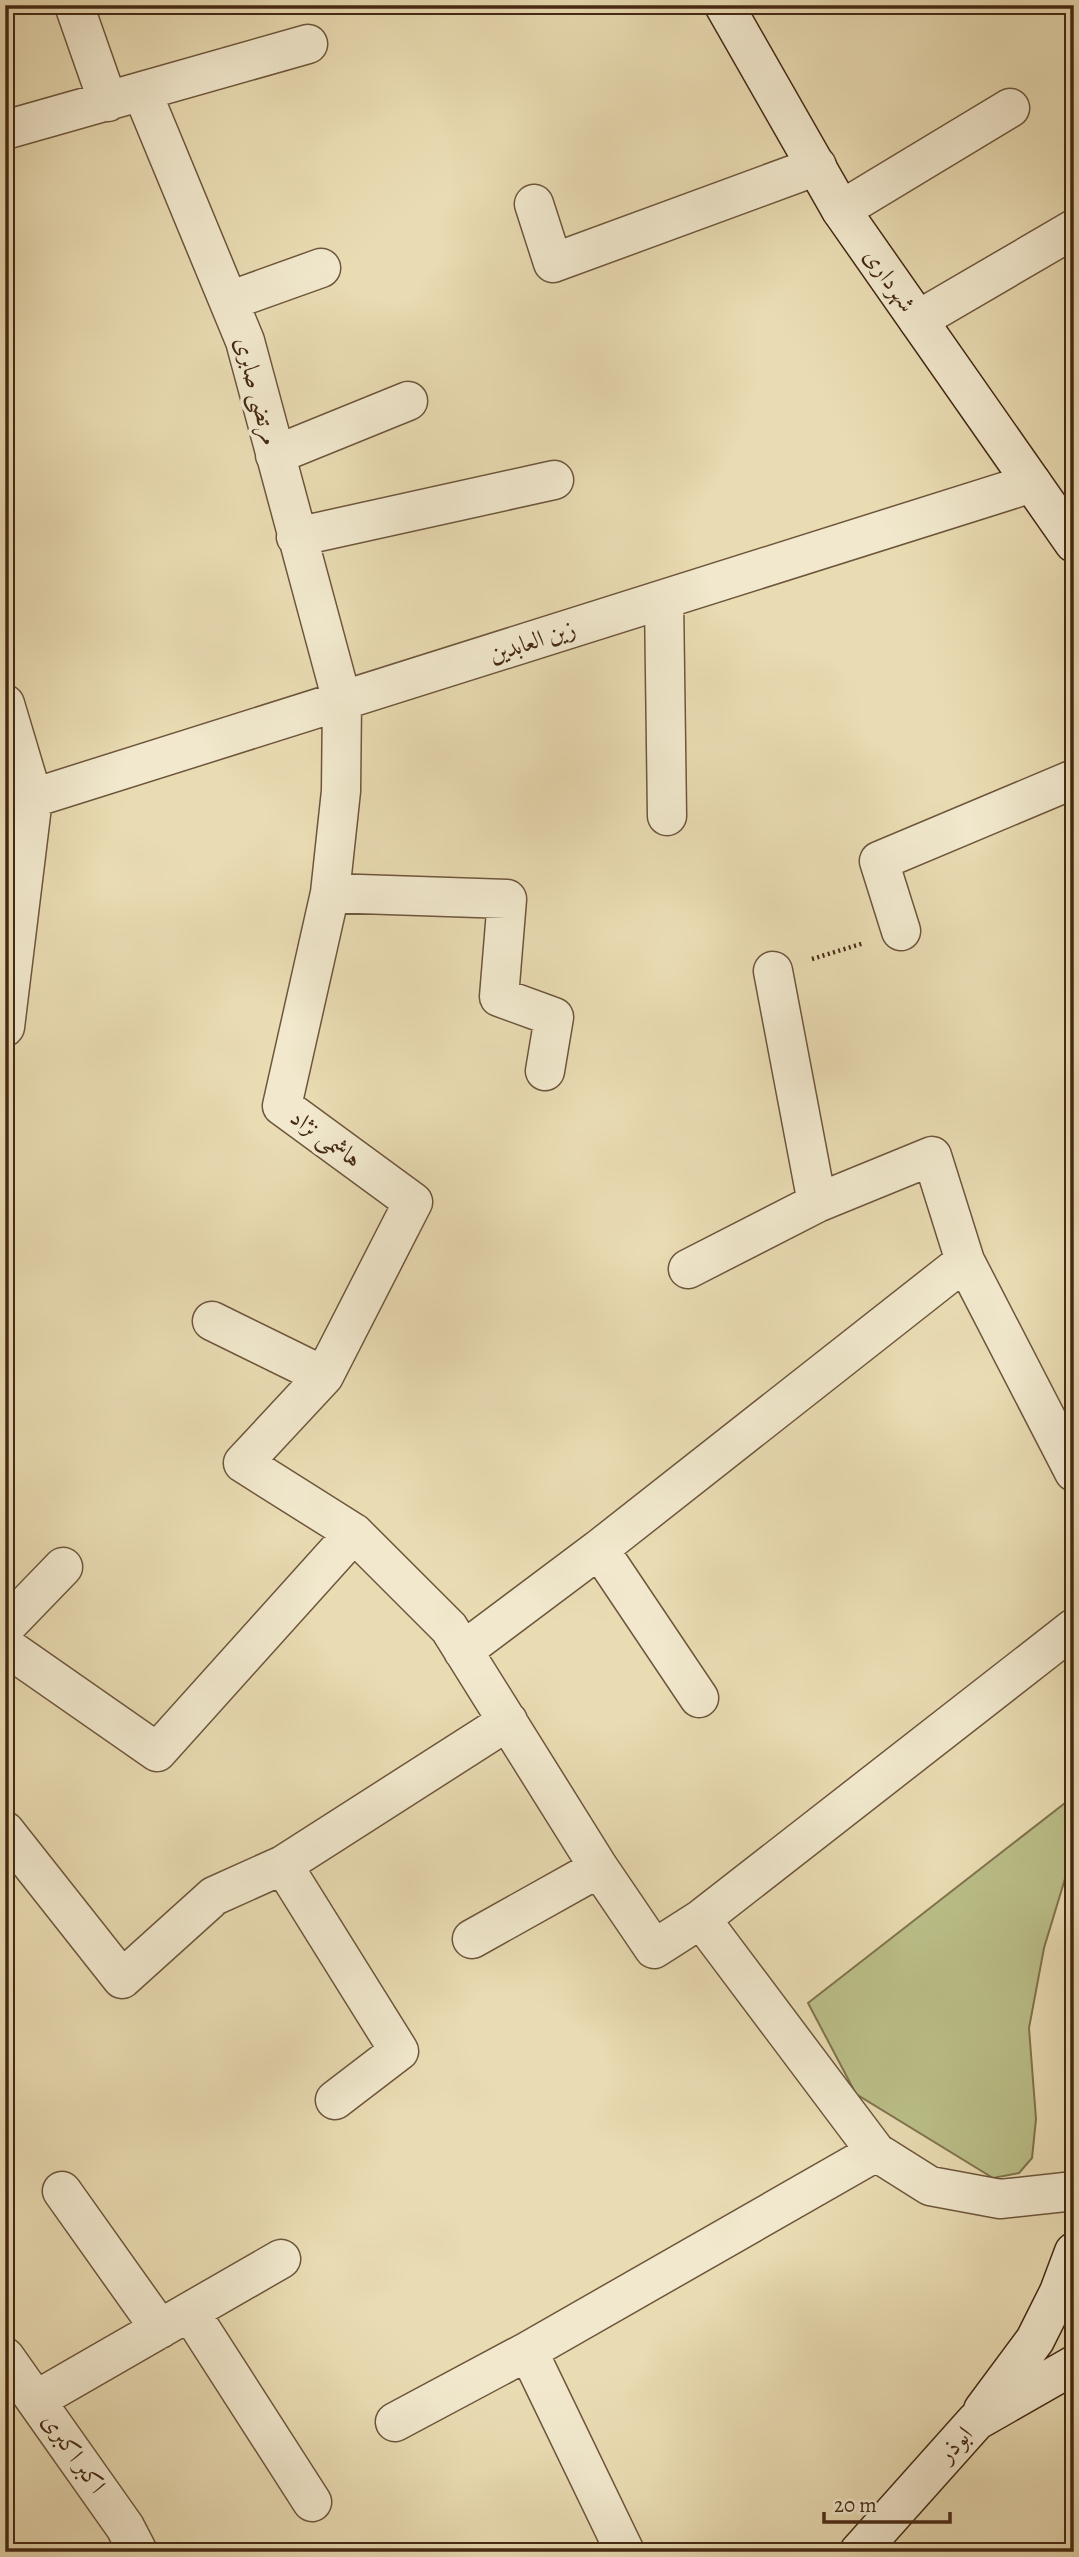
<svg xmlns="http://www.w3.org/2000/svg" width="1079" height="2557" font-family="Alegreya,Amiri,serif">
	<style>
		.green { fill: #bbbf89; stroke: #80744e; stroke-width: 2 }
		.lines { fill: none; stroke-linecap: round; stroke-linejoin: round }
		.street-casing { stroke: #6e563c; stroke-width: 41 }
		.secondary-casing { stroke: #452914; stroke-width: 41 }
		.path { stroke: #452914; stroke-width: 4.5; stroke-dasharray: 2 3.5; stroke-linecap: butt }
		.street { stroke: #f1e8cd; stroke-width: 38 }
		.secondary { stroke: #f1e8cd; stroke-width: 38 }
		.labels { text-anchor: middle; stroke-width: 7; stroke-linejoin: round; paint-order: stroke }
		.street-label { font-size: 24px; fill: #452914; stroke: #f1e8cd }
	</style>
	<rect width="100%" height="100%" fill="#e9dbb2"/>
	<filter id="stains"><feTurbulence type="fractalNoise" baseFrequency=".00286" numOctaves="4"/><feColorMatrix values="0 0 0 0 .2 0 0 0 0 .09 0 0 0 0 .02 0 0 0 .5 -.17"/></filter>
	<radialGradient id="worn" r=".72"><stop offset=".6" stop-color="#630" stop-opacity="0"/><stop offset="1" stop-color="#630" stop-opacity=".3"/></radialGradient>
	<path class="green" d="M1074,1796V1849L1044,1948L1029,2028L1036,2119L1032,2158L1019,2173L993,2178L856,2094L808,2003Z"/>
	<g class="lines">
		<g class="street-casing">
			<path id="street" d="M74,5L108,102
				M142,92L245,341L342,701L341,791L330,893L282,1106L413,1202L324,1376L243,1463L354,1533L449,1628L599,1868L654,1949L701,1919L1074,1628
				M5,130L308,44
				M534,204L553,263L817,166
				M841,210L1010,108
				M229,301L321,268
				M918,320L1074,229
				M275,455L408,401
				M296,537L554,480
				M664,599L667,816
				M5,704L33,798L5,1027
				M33,798L1032,483
				M330,893L507,899L499,997L554,1017L545,1071
				M901,931L879,861L1074,779
				M773,971L817,1203
				M688,1269L817,1203L932,1156L965,1261L1074,1472
				M212,1321L324,1376
				M599,1549L699,1698
				M5,1627L63,1567
				M5,1646L157,1752L354,1533
				M463,1651L599,1549L965,1261
				M5,1831L122,1979L214,1896L283,1865L508,1721
				M283,1865L399,2051L335,2100
				M701,1919L876,2152L930,2186L1000,2199L1074,2191
				M472,1939L599,1868
				M62,2191L160,2329
				M190,2312L312,2502
				M528,2351L625,2552
				M5,2357L125,2527L138,2552
				M36,2400L281,2259
				M395,2422L528,2351L876,2152"/>
		</g>
		<g class="secondary-casing">
			<path id="secondary" d="M724,5L841,210L1074,543
				M983,2410L1035,2340L1059,2292L1074,2252
				M859,2552L976,2421L1074,2365"/>
		</g>
		<path class="path" d="M812,959L864,943"/>
		<use href="#street" class="street"/>
		<use href="#secondary" class="secondary"/>
	</g>
	<g class="labels">
		<g class="street-label">
			<text transform="translate(890 280) rotate(55)" y="8">شهرداری</text>
			<text transform="translate(257 391) rotate(75)" y="8">مرتضی صابری</text>
			<text transform="translate(532 641) rotate(-18)" y="8">زین العابدین</text>
			<text transform="translate(326 1138) rotate(36)" y="8">هاشمی نژاد</text>
			<text transform="translate(955 2444) rotate(-48)" y="8">ابوذر</text>
			<text transform="translate(74 2453) rotate(55)" y="8">اکبر اکبری</text>
		</g>
	</g>
	<rect width="1079" height="2557" fill="none" stroke="#e9dbb2" stroke-width="28"/>
	<rect x="7" y="7" width="1065" height="2543" fill="none" stroke="#452914" stroke-width="3.5"/>
	<rect x="14" y="14" width="1051" height="2529" fill="none" stroke="#452914" stroke-width="2"/>
	<path d="M824 2512v10h126v-10" fill="none" stroke="#452914" stroke-width="3.5"/>
	<text x="834" y="2512" font-size="21" fill="#452914" stroke="#f1e8cd" stroke-width="5" paint-order="stroke">20 m</text>
	<rect width="100%" height="100%" filter="url(#stains)"/>
	<rect width="100%" height="100%" fill="url(#worn)"/>
</svg>
